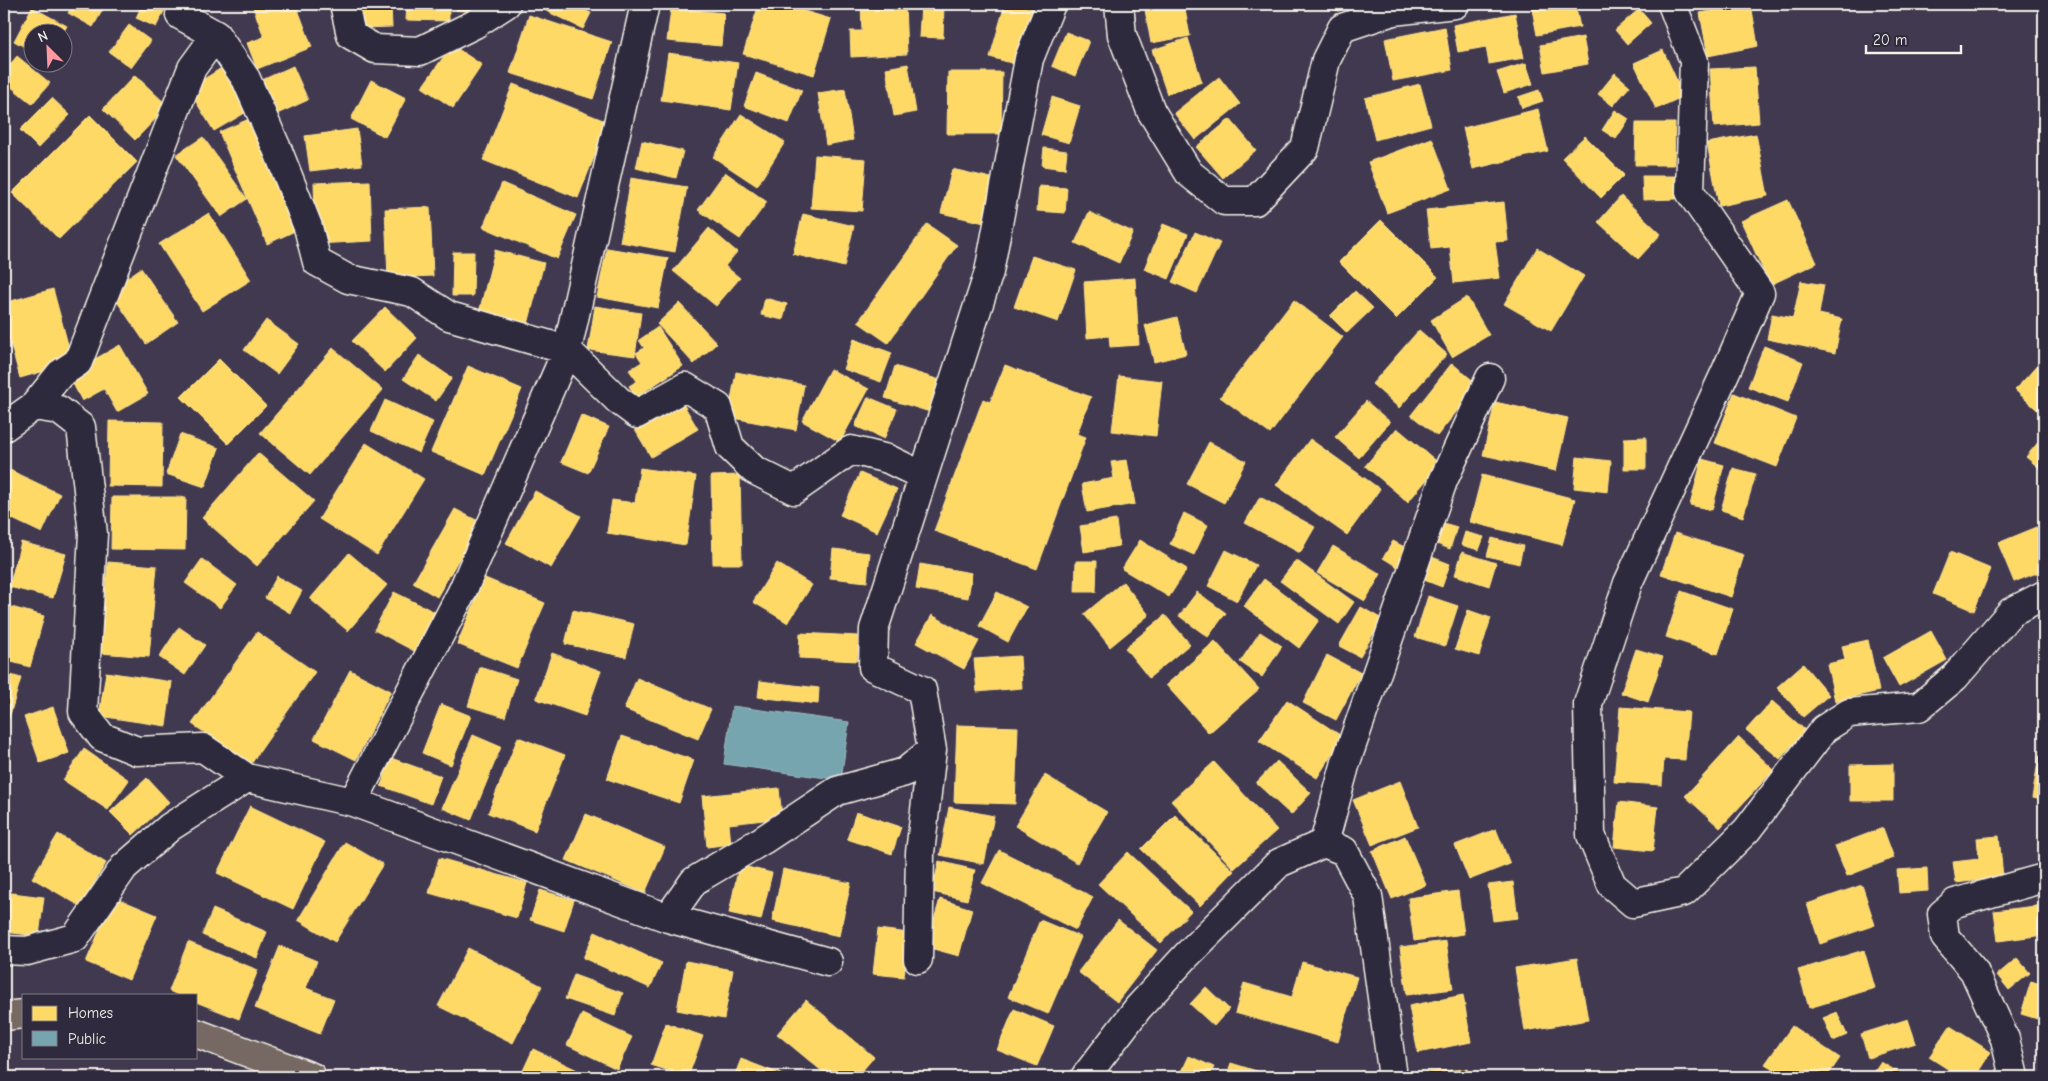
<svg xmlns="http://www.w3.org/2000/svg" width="2048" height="1081" font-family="'Comic Neue',sans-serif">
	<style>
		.homes { fill: #ffd966; stroke: #fce08d }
		.public { fill: #76a5af; stroke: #9cbcc0 }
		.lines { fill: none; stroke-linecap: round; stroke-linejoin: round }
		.street-casing { stroke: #f4f1e8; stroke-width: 31 }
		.primary-casing { stroke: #f4f1e8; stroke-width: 31 }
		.street { stroke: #2f2a3d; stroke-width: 28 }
		.primary { stroke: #766964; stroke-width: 28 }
	</style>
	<rect width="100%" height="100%" fill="#41394f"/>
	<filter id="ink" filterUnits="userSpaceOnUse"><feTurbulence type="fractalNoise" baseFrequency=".02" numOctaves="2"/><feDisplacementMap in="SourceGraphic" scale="10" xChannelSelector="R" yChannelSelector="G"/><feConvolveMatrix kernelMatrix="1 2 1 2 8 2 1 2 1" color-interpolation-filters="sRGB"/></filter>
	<g filter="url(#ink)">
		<path class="homes" d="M73,4H106L93,27L68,13Z
			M142,4H159L166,7L156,27L136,18Z
			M262,4H296L312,47L257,69L247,43L264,37L253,7Z
			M359,4H391L392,27L360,28Z
			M407,4H449V21L406,20Z
			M457,4H480L479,11L456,10Z
			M534,4H571L591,13L583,29L534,5Z
			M759,4H781L831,19L814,75L743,54Z
			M861,4H905L907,54L851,57L850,31H862Z
			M921,4H944L943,38L919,37Z
			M1005,4H1016L1034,9L1018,65L990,57Z
			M1184,4L1190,36L1151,43L1145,10Z
			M1321,4H1342L1339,11Z
			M1557,4H1575L1580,27L1537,35L1532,9Z
			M1751,4L1758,46L1708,56L1700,13Z
			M32,7L67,26L62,34V32H32V51L14,41Z
			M671,8L724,13L721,46L667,41Z
			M1639,9L1651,23L1627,44L1615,30Z
			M1515,13L1524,58L1489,64L1486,47L1458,52L1453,25Z
			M529,15L612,42L593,99L510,73Z
			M129,25L151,41L131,68L109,52Z
			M1445,27L1452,70L1393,81L1385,39Z
			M1066,32L1089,41L1075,76L1052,66Z
			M1583,37L1588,64L1545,72L1540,45Z
			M1188,38L1202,82L1167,94L1152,50Z
			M452,45L482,65L453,108L422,87Z
			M1663,50L1684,96L1656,109L1634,63Z
			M668,53L738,63L731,110L661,100Z
			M17,56L50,83L32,104L4,81V72Z
			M1526,63L1533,84L1504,93L1497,72Z
			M908,64L916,112L894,116L886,68Z
			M293,66L308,100L277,114L262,80Z
			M223,67L250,110L214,131L188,89Z
			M1755,67L1759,123L1714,127L1710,69Z
			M948,72H1002L1001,134H947Z
			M756,73L802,90L789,123L744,106Z
			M1615,73L1630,86L1613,106L1598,94Z
			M135,75L168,106L135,140L103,109Z
			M1219,77L1240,104L1195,140L1174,113Z
			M371,80L406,98L385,137L351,119Z
			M513,84L608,122L578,198L483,160Z
			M1420,84L1431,125L1375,140L1365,98Z
			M845,89L853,140L826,145L818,93Z
			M1539,90L1543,101L1522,108L1518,97Z
			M1052,97L1080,106L1069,143L1041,135Z
			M52,98L70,115L38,148L20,130Z
			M1538,109L1548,151L1473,169L1463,128Z
			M1615,110L1629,119L1616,139L1602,130Z
			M741,114L785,142L757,186L713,157Z
			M90,115L137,162L59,239L12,193Z
			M249,119L297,230L267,244L219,132Z
			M1230,119L1256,150L1223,178L1196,147Z
			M1636,123H1675L1674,165H1635Z
			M357,129L362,165L310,171L305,136Z
			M1756,134L1768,196L1719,206L1707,143Z
			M1585,136L1624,175L1601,198L1562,158Z
			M203,137L247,199L221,217L176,155Z
			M1432,138L1451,189L1387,213L1368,162Z
			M642,141L683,151L676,178L636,168Z
			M1044,148L1067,151L1065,169L1042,166Z
			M815,155L866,159L862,211L811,208Z
			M952,169L1000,180L989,224L941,213Z
			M725,172L767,202L740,239L698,210Z
			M1642,176H1676V199L1643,200Z
			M631,178L687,187L675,252L620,242Z
			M370,181L372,241L316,244L314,183Z
			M502,183L576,215L557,259L483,227Z
			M1039,186L1067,188L1065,213L1037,211Z
			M1621,196L1661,234L1638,259L1598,222Z
			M1788,200L1817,263L1770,285L1741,221Z
			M1504,202L1508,241L1495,242L1500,278L1454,283L1450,247L1431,249L1426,210Z
			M430,207L433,276L388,278L385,209Z
			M1089,212L1133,232L1119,263L1075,243Z
			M209,213L251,280L202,311L159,244Z
			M803,214L854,226L844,267L793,254Z
			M1381,220L1438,277L1396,319L1339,262Z
			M927,224L957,245L888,343L858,322Z
			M1163,224L1188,234L1169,279L1144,269Z
			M709,228L737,252L725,266L740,278L716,306L673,271Z
			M1195,232L1220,243L1197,293L1172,282Z
			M607,248L668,258L658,308L597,297Z
			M1537,248L1584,276L1551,331L1504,304Z
			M495,250L544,263L526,332L477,320Z
			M453,252H474L473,296H452Z
			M1032,256L1076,270L1058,322L1014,307Z
			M141,268L178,322L146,344L109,290Z
			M1135,278L1139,345L1110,347L1109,336L1087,338L1084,282Z
			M1801,281L1824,285L1819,314L1842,319L1835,353L1767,339L1772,314L1793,318Z
			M53,289L73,363L20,378L4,321V303Z
			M1355,291L1373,308L1347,333L1330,316Z
			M1467,297L1489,335L1452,357L1431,320Z
			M765,298L787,304L783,320L761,315Z
			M1294,300L1343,337L1270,434L1220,397Z
			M679,303L717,343L694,364L657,324Z
			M595,306L641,313L635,356L588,350Z
			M385,307L417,338L385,372L352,341Z
			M1177,317L1186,354L1154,362L1145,325Z
			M266,320L299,344L277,374L244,350Z
			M658,327L683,366L636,397L629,386L637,381L629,370L642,362L636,353L644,348L639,340Z
			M1419,330L1447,354L1399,408L1372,384Z
			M854,339L892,353L881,382L843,369Z
			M120,345L148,394L117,412L104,389L82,401L68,374Z
			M1764,346L1803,362L1788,402L1748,387Z
			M333,348L383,390L310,475L260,433Z
			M419,355L452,378L436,401L403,379Z
			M2044,358V416L2015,390Z
			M219,359L266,406L228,444L181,397Z
			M1452,363L1478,385L1437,436L1411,415Z
			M1005,365L1091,397L1077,434L1086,437L1037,569L934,531L983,399L990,402Z
			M468,366L522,389L485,475L431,452Z
			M895,366L940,380L930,412L885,398Z
			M4,367L10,377L4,381Z
			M830,369L869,389L840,442L802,421Z
			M736,372L804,385L796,430L728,417Z
			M1119,376L1162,381L1156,436L1112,431Z
			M1734,393L1796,418L1777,467L1715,443Z
			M868,397L897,409L884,439L855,426Z
			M385,400L433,422L419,453L371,431Z
			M1366,401L1390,422L1359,458L1335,437Z
			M682,402L698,429L651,457L635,430Z
			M1495,402L1568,418L1556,471L1483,455Z
			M581,415L609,427L588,473L561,462Z
			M109,421L163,422L162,487L108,486Z
			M1397,428L1440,464L1408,502L1365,466Z
			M180,434L219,448L205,487L166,474Z
			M2044,435V472L2026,457Z
			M1646,437V469H1624V438Z
			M1310,439L1380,489L1347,535L1276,485Z
			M1209,442L1246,461L1224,503L1187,484Z
			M366,443L424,479L377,555L319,519Z
			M258,453L314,501L257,566L202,518Z
			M1577,457L1611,461L1608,492L1574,488Z
			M1702,459L1724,465L1712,510L1690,505Z
			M1127,460L1135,504L1087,512L1082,484L1114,478L1111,462Z
			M640,468L696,476L686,545L607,533L612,500L635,503Z
			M1733,468L1756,474L1743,517L1721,510Z
			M10,470L60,494L42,533L4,515V483Z
			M860,473L897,489L877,532L840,515Z
			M740,475L742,564H713L711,476Z
			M1482,475L1575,499L1562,545L1470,522Z
			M535,491L581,516L551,568L506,543Z
			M112,497H186L185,550L111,549Z
			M1260,497L1315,527L1300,553L1245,523Z
			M455,509L480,522L437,597L413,583Z
			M1184,513L1208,525L1194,555L1170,544Z
			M1116,520L1119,546L1084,552L1080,526Z
			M1440,522L1457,527L1450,549L1434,543Z
			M2037,527L2044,545V570L2014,582L1998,543Z
			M1465,532L1484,537L1479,550L1461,545Z
			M1675,533L1744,555L1731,597L1661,574Z
			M1492,538L1523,546L1519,564L1487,556Z
			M1140,540L1187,569L1169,597L1122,569Z
			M1393,541L1412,551L1401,569L1383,558Z
			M21,542L66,554L53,598L9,587Z
			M1333,546L1381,574L1365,601L1317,573Z
			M833,549L870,553L867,582L830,578Z
			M1226,550L1256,565L1237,601L1208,586Z
			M1462,552L1496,563L1489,586L1455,575Z
			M1950,552L1991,569L1974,611L1933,594Z
			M349,553L387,585L348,631L310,599Z
			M1432,557L1450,564L1442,587L1424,580Z
			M202,559L237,585L220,608L185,583Z
			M1296,560L1354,602L1339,624L1280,581Z
			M1076,561H1097L1096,592H1075Z
			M108,562L157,566L149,657L100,653Z
			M777,563L812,585L788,623L753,602Z
			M920,564L972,573L968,598L916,589Z
			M277,576L302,591L290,613L265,598Z
			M485,578L545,603L517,668L457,644Z
			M1264,579L1319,620L1299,648L1244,606Z
			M1123,582L1149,615L1110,647L1084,614Z
			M1681,591L1733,609L1718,654L1666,637Z
			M394,592L437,613L416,652L374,630Z
			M997,592L1027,607L1008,642L979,626Z
			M1197,592L1226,613L1208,637L1179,616Z
			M1428,596L1458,606L1445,646L1415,637Z
			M4,605L44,616L30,667L4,660Z
			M1361,607L1382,619L1360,657L1339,646Z
			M573,610L634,624L626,657L565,644Z
			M1468,610L1491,618L1479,656L1455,649Z
			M932,615L979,641L964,669L916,643Z
			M1165,615L1190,644L1149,678L1125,648Z
			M179,627L205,645L185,675L159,657Z
			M1931,631L1947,660L1899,687L1883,658Z
			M257,632L315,672L251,764L192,724Z
			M1260,632L1282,646L1262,677L1240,662Z
			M800,633L858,636L857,661L799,658Z
			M1868,640L1879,691L1835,701L1827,664L1845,660L1842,646Z
			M1215,641L1259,689L1209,733L1166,685Z
			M1636,649L1663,657L1648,702L1621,693Z
			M552,653L601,671L585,716L536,699Z
			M1327,655L1361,673L1336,720L1303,703Z
			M1020,656L1022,688L977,692L974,659Z
			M1803,664L1829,695L1803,717L1777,687Z
			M480,667L517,679L505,717L468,706Z
			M350,670L391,691L356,760L314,739Z
			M106,672L172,682L166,726L99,716Z
			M4,673L21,678L7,725L4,724Z
			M637,678L711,709L698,739L624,709Z
			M760,681L819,688L818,704L758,697Z
			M1287,700L1343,737L1317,778L1259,741Z
			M1772,701L1805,730L1780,759L1746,730Z
			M441,704L471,716L451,765L422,753Z
			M53,707L69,753L40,763L24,717Z
			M1620,707L1689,712L1685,760L1664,759L1662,785L1614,782Z
			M957,725L1018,727L1015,804L954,802Z
			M473,735L501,747L471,820L442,808Z
			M622,736L694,760L679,803L607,779Z
			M518,737L565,755L535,831L488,813Z
			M1739,737L1774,770L1720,828L1685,796Z
			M84,749L129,780L108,810L63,780Z
			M2039,756L2044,757V800L2032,798Z
			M391,758L441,776L431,804L381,786Z
			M1277,761L1311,793L1291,815L1256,783Z
			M1214,762L1277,830L1234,869L1171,801Z
			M1893,764V801H1850V765Z
			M1045,775L1107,812L1077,863L1015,826Z
			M147,778L169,802L133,835L110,812Z
			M1400,781L1418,827L1372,845L1353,800Z
			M779,788L782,818L729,824L731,844L707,847L702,796Z
			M1619,802L1658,807L1653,851L1614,847Z
			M250,806L325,842L293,909L217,873Z
			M949,807L994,816L984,864L940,855Z
			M856,812L901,827L892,854L847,839Z
			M586,814L665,847L645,893L566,860Z
			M1175,815L1234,871L1200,906L1141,849Z
			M1883,828L1894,858L1847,876L1835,846Z
			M1496,829L1510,864L1469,880L1455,845Z
			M58,834L106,863L80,906L32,878Z
			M1405,836L1426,885L1392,899L1372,851Z
			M1999,836L2003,877L1956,883L1953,862L1979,859L1977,838Z
			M345,842L383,864L335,942L298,920Z
			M999,850L1093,897L1076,930L982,883Z
			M1128,852L1191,911L1161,943L1098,884Z
			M439,858L527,883L517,918L429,893Z
			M939,861L975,870L967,900L932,892Z
			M739,865L772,873L761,920L729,913Z
			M1927,868L1928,891L1899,893L1897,870Z
			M783,869L851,883L839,936L772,921Z
			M1513,882L1518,918L1493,921L1488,885Z
			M1862,885L1875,925L1820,944L1807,904Z
			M540,890L574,900L564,931L530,920Z
			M1458,891L1464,934L1414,941L1408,898Z
			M4,892L44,897L39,936L4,932Z
			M114,897L157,915L129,980L86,962Z
			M940,899L972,909L959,956L926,947Z
			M2044,905V935L1998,941L1994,911Z
			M213,909L267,932L257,958L202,935Z
			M1040,920L1081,937L1048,1014L1008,997Z
			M1118,920L1157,950L1117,1002L1078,972Z
			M878,929L909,933L904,977L873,974Z
			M595,932L662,963L650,988L583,958Z
			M1446,941L1453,989L1407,995L1400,947Z
			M188,942L258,970L239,1019L196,1002V995H178L169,991Z
			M280,946L317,961L306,988L334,999L320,1034L255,1008Z
			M468,948L542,986L513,1043L438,1006Z
			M1864,950L1875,988L1809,1008L1798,970Z
			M1577,958L1588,1020L1525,1031L1515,968Z
			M2017,958L2030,973L2009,990L1997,975Z
			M686,961L733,970L724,1019L677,1010Z
			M1302,962L1357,977L1338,1042L1235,1013L1244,983L1292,997Z
			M574,975L623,993L615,1016L565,999Z
			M2031,981L2044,985V1021L2021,1014Z
			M1206,987L1229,1009L1214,1026L1190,1004Z
			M1463,995L1471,1042L1418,1053L1409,1006Z
			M806,1000L874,1057L857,1077H829L777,1034Z
			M1014,1009L1054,1026L1037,1066L997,1050Z
			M1837,1012L1847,1035L1833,1041L1823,1018Z
			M582,1014L632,1037L617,1069L567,1045Z
			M1908,1019L1916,1043L1868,1058L1861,1034Z
			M666,1023L703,1036L688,1077L651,1065Z
			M1792,1026L1840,1058L1827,1077H1785L1765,1064Z
			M1950,1026L1991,1052L1975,1077H1960L1929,1057Z
			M533,1049L588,1075L587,1077H520Z
			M1189,1056L1214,1067L1209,1077H1196L1182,1071Z
			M741,1059L788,1077H734Z
			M1881,1062L1906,1077H1871Z
			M1231,1063L1276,1077H1226Z
			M1467,1069L1468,1077H1417V1073Z
			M922,1072L948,1077H921Z"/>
		<path class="public" d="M732,706L849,722L841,780L724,764Z"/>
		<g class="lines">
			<g class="street-casing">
				<path id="street" d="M344,4L351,35L375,49L420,51L475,24L506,4
					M645,4L567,350L618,400L637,414L685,387L718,407L730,447L754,470L794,490L851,450L888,459L923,476
					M1119,4L1122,35L1151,111L1189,173L1224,201H1255L1305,148L1326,60L1342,28L1393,11L1455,4
					M1672,4L1694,61L1690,192L1760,293L1726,371L1628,583L1588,704L1591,835L1612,885L1633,903L1684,892L1747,830L1824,729L1849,713L1919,707L1955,677L2011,612L2044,595
					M180,15L216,35L246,79L278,151L308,227L317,262L348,279L412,292L449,316L567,350L462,592L353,802
					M34,406L60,374L78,362L192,68L216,35
					M4,427L34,406L59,410L81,427L93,534L83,712L102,737L137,751L203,748L247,778
					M1324,843L1346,762L1443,481L1490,378
					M668,918L694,881L763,840L837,791L905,772L932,750L922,690L873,667L874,629L989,272L1029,59L1051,4
					M4,950L27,951L75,938L124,867L170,827L247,778L353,802L668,918L828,962
					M918,959L920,853L932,750
					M1085,1077L1138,1008L1186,956L1279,863L1324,843L1344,851L1368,896L1393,1077
					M2014,1077L2005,1039L1974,971L1945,937L1942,914L1955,903L2044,878"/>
			</g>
			<g class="primary-casing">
				<path id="primary" d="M4,1016L24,1014
					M196,1033L312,1077"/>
			</g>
			<use href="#street" class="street"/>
			<use href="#primary" class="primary"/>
		</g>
	</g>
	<rect width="2048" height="1081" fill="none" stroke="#2f2a3d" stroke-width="20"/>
	<rect x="10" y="10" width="2028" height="1061" fill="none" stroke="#f4f1e8" stroke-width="2" filter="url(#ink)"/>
	<rect x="22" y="994" width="175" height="65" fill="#2f2a3d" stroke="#7e7a81"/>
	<rect x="32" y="1006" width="25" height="15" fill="#ffd966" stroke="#7e7a81"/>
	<text x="68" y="1018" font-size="15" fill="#f4f1e8">Homes</text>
	<rect x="32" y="1031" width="25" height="15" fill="#76a5af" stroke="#7e7a81"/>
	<text x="68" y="1044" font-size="15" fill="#f4f1e8">Public</text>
	<g transform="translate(48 48) rotate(336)"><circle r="24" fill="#2f2a3d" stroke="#7e7a81"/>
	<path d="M0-4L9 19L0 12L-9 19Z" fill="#ff9aa2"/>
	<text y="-8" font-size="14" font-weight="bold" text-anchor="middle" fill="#f4f1e8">N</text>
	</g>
	<path d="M1866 45v8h95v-8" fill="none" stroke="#f4f1e8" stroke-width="2.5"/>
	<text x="1873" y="45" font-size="15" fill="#f4f1e8" stroke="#2f2a3d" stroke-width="4" paint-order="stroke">20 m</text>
</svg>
